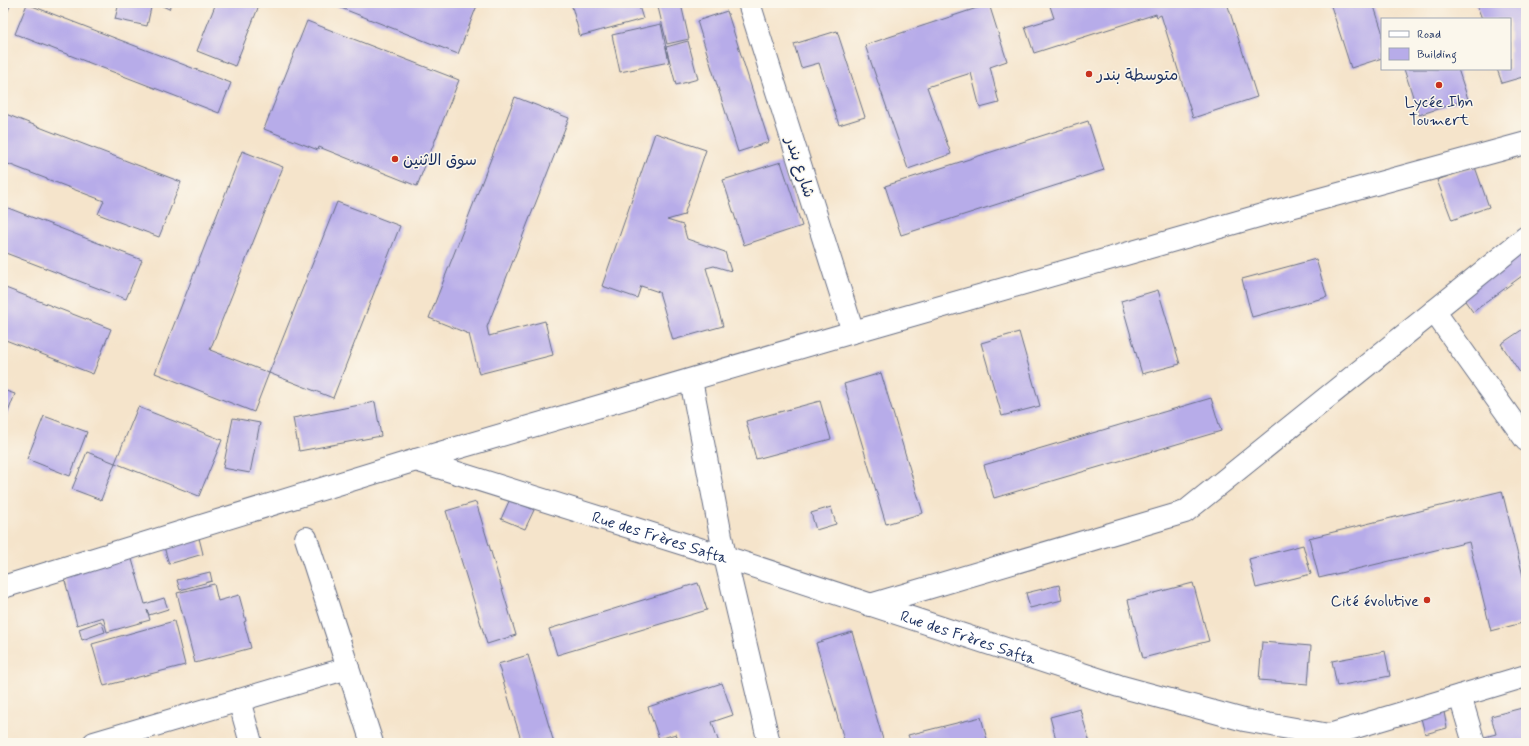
<svg xmlns="http://www.w3.org/2000/svg" width="1529" height="746" font-family="Mynerve,'Playpen Sans Arabic',sans-serif">
	<style>
		.building { fill: #b7ace9 }
		.lines { fill: none; stroke-linecap: round; stroke-linejoin: round }
		.minor-casing { stroke: #676e84; stroke-width: 24 }
		.major-casing { stroke: #676e84; stroke-width: 24 }
		.minor { stroke: #fff; stroke-width: 22 }
		.major { stroke: #fff; stroke-width: 22 }
		.poi-dot { fill: #c8321e; stroke: #fbf7ec; stroke-width: 1.5 }
		.labels { text-anchor: middle; stroke-width: 3; stroke-linejoin: round; paint-order: stroke }
		.poi-label { font-size: 16px; fill: #1b2f5e; stroke: #fbf7ec; text-anchor: start }
		.street-label { font-size: 16px; fill: #1b2f5e; stroke: #fbf7ec }
	</style>
	<rect width="100%" height="100%" fill="#fbf7ec"/>
	<filter id="ink" filterUnits="userSpaceOnUse"><feTurbulence type="fractalNoise" baseFrequency=".025" numOctaves="2"/><feDisplacementMap in="SourceGraphic" scale="8" xChannelSelector="R" yChannelSelector="G"/><feConvolveMatrix kernelMatrix="1 2 1 2 8 2 1 2 1" color-interpolation-filters="sRGB"/></filter>
	<filter id="wash" filterUnits="userSpaceOnUse"><feTurbulence type="fractalNoise" baseFrequency=".012" numOctaves="4" result="noise"/><feDisplacementMap in="SourceGraphic" scale="16" xChannelSelector="R" yChannelSelector="G"/><feGaussianBlur stdDeviation="0.9" result="paint"/><feColorMatrix in="noise" values="0 0 0 0 0 0 0 0 0 0 0 0 0 0 0 0 0 1.4 0 .05"/><feComposite in="paint" operator="in"/></filter>
	<g filter="url(#wash)">
		<rect width="100%" height="100%" fill="#f5e4cb"/>
		<g id="blocks">
			<path class="building" d="M3,3H11L5,18H3Z
				M119,3H152L147,26L115,19Z
				M156,3H172L169,9Z
				M216,3H260L235,66L197,51Z
				M337,3H478L458,54L336,6Z
				M571,3H638L643,19L580,36Z
				M657,3H665L666,7L681,4L689,39L667,44Z
				M1049,3H1227L1257,97L1193,118L1161,15L1157,17L1156,14L1034,53L1025,27L1054,18Z
				M1330,3H1373L1382,31V58L1351,68Z
				M1476,3H1526V76L1502,83L1497,69H1510V19H1482Z
				M27,4L231,83L219,113L15,34Z
				M989,4L1007,61L990,67L999,103L980,108L971,73L927,87L951,154L908,169L865,45Z
				M727,11L769,142L738,152L697,21Z
				M307,21L459,80L417,186L319,147L318,150L264,129Z
				M661,24L669,62L620,72L612,35Z
				M837,31L865,117L839,125L819,63L801,68L794,44Z
				M688,41L698,79L676,85L666,47Z
				M1404,69H1458L1468,99L1419,115Z
				M515,97L569,118L487,327L489,336L545,321L553,355L479,374L469,334L429,318Z
				M3,113L181,182L159,237L98,214L104,201L3,162Z
				M1088,121L1104,170L901,235L885,186Z
				M655,133L706,150L684,215L667,220L683,225L687,239L725,252L731,271L714,266L706,268L723,326L673,340L659,292L641,286L637,298L602,286Z
				M242,151L283,167L210,350L269,373L254,412L155,373Z
				M781,162L802,226L744,245L723,180Z
				M1475,167L1489,207L1452,220L1437,180Z
				M337,202L400,226L333,398L269,373Z
				M3,206L142,260L126,299L3,252Z
				M1526,228V273L1473,312L1452,283Z
				M1316,259L1327,297L1252,317L1242,279Z
				M3,287L111,329L93,374L3,339Z
				M1158,290L1180,364L1142,374L1121,301Z
				M1526,327V371L1521,374L1501,344Z
				M1019,332L1040,406L1002,416L981,343Z
				M881,373L923,513L886,524L844,384Z
				M3,390L15,394L3,425Z
				M1211,398L1221,431L994,498L984,465Z
				M820,401L831,439L756,459L746,421Z
				M375,402L381,436L299,451L293,418Z
				M138,407L222,440L199,496L115,463Z
				M44,416L87,432L70,476L27,459Z
				M233,418L260,423L250,473L223,468Z
				M87,452L115,463L101,500L72,489Z
				M1502,491L1526,588V622L1491,631L1469,542L1319,578L1309,538Z
				M510,499L534,510L525,529L501,519Z
				M476,502L516,635L487,644L446,511Z
				M831,507L836,524L816,530L811,513Z
				M197,530L203,554L169,564L162,540Z
				M1303,545L1311,574L1256,588L1249,559Z
				M129,549L145,604L164,598L168,609L149,615L147,610L150,620L107,632L103,617L77,625L62,570Z
				M210,572L212,581L180,590L177,580Z
				M698,583L707,610L557,655L549,629Z
				M1193,583L1209,641L1143,658L1128,600Z
				M214,584L218,601L239,595L246,621L244,622L251,648L195,663L177,593Z
				M1059,585L1062,600L1030,608L1026,593Z
				M101,621L105,632L82,640L79,629Z
				M174,621L185,665L104,686L92,644Z
				M852,632L884,743H845L816,643Z
				M1262,642L1311,646L1308,684L1259,680Z
				M1385,651L1390,676L1337,686L1332,661Z
				M528,655L554,743H522L498,664Z
				M722,683L733,715L712,722L719,743H679L676,734L659,739L648,707Z
				M1526,707V743H1482L1481,738L1496,734L1491,716Z
				M1080,709L1090,743H1057L1050,717Z
				M1444,712L1447,728L1425,734L1421,718Z
				M981,717L988,743H911L908,735Z"/>
		</g>
	</g>
	<g filter="url(#ink)">
		<use href="#blocks" fill-opacity="0" stroke="#676e84" stroke-width="1"/>
		<g class="lines">
			<g class="minor-casing">
				<g id="minor">
					<path d="M749,3L853,332"/>
					<path d="M1434,311L1526,440"/>
					<path id="s1" d="M416,460L725,557L1119,686L1244,720L1329,735L1526,676"/>
					<path d="M306,538L372,743"/>
					<path d="M870,605L1185,512L1526,237"/>
					<path d="M1460,696L1474,743"/>
					<path d="M239,700L251,743"/>
					<path d="M94,743L348,668"/>
				</g>
			</g>
			<g class="major-casing">
				<path id="major" d="M691,380L725,557L769,743
					M3,587L416,460L853,332L1269,213L1526,143"/>
			</g>
			<use href="#minor" class="minor"/>
			<use href="#major" class="major"/>
		</g>
	</g>
	<g class="poi-dot">
		<circle cx="1089" cy="74" r="4"/>
		<circle cx="1439" cy="85" r="4"/>
		<circle cx="395" cy="159" r="4"/>
		<circle cx="1427" cy="600" r="4"/>
	</g>
	<g class="labels">
		<g class="poi-label">
			<text x="1097" y="80">متوسطة بندر</text>
			<text x="1439" y="107" text-anchor="middle">Lycée Ibn<tspan x="1439" dy="18">Toumert</tspan></text>
			<text x="403" y="165">ﺳﻮق اﻻﺛﻨﻴﻦ</text>
			<text x="1419" y="606" text-anchor="end">Cité évolutive</text>
		</g>
		<g class="street-label">
			<text transform="translate(801 167) rotate(72)" y="6">شارع بندر</text>
			<text dy="6" stroke="none"><textPath href="#s1" startOffset="256">Rue des Frères Safta</textPath></text>
			<text dy="6" stroke="none"><textPath href="#s1" startOffset="580">Rue des Frères Safta</textPath></text>
		</g>
	</g>
	<rect width="1529" height="746" fill="none" stroke="#fbf7ec" stroke-width="16"/>
	<rect x="1381" y="18" width="130" height="52" fill="#fbf7ec" stroke="#a1a7b3"/>
	<rect x="1389" y="31" width="20" height="6" fill="#ffffff" stroke="#a1a7b3"/>
	<text x="1417" y="38" font-size="12" fill="#1b2f5e">Road</text>
	<rect x="1389" y="48" width="20" height="12" fill="#b7ace9" stroke="#a1a7b3"/>
	<text x="1417" y="58" font-size="12" fill="#1b2f5e">Building</text>
</svg>
